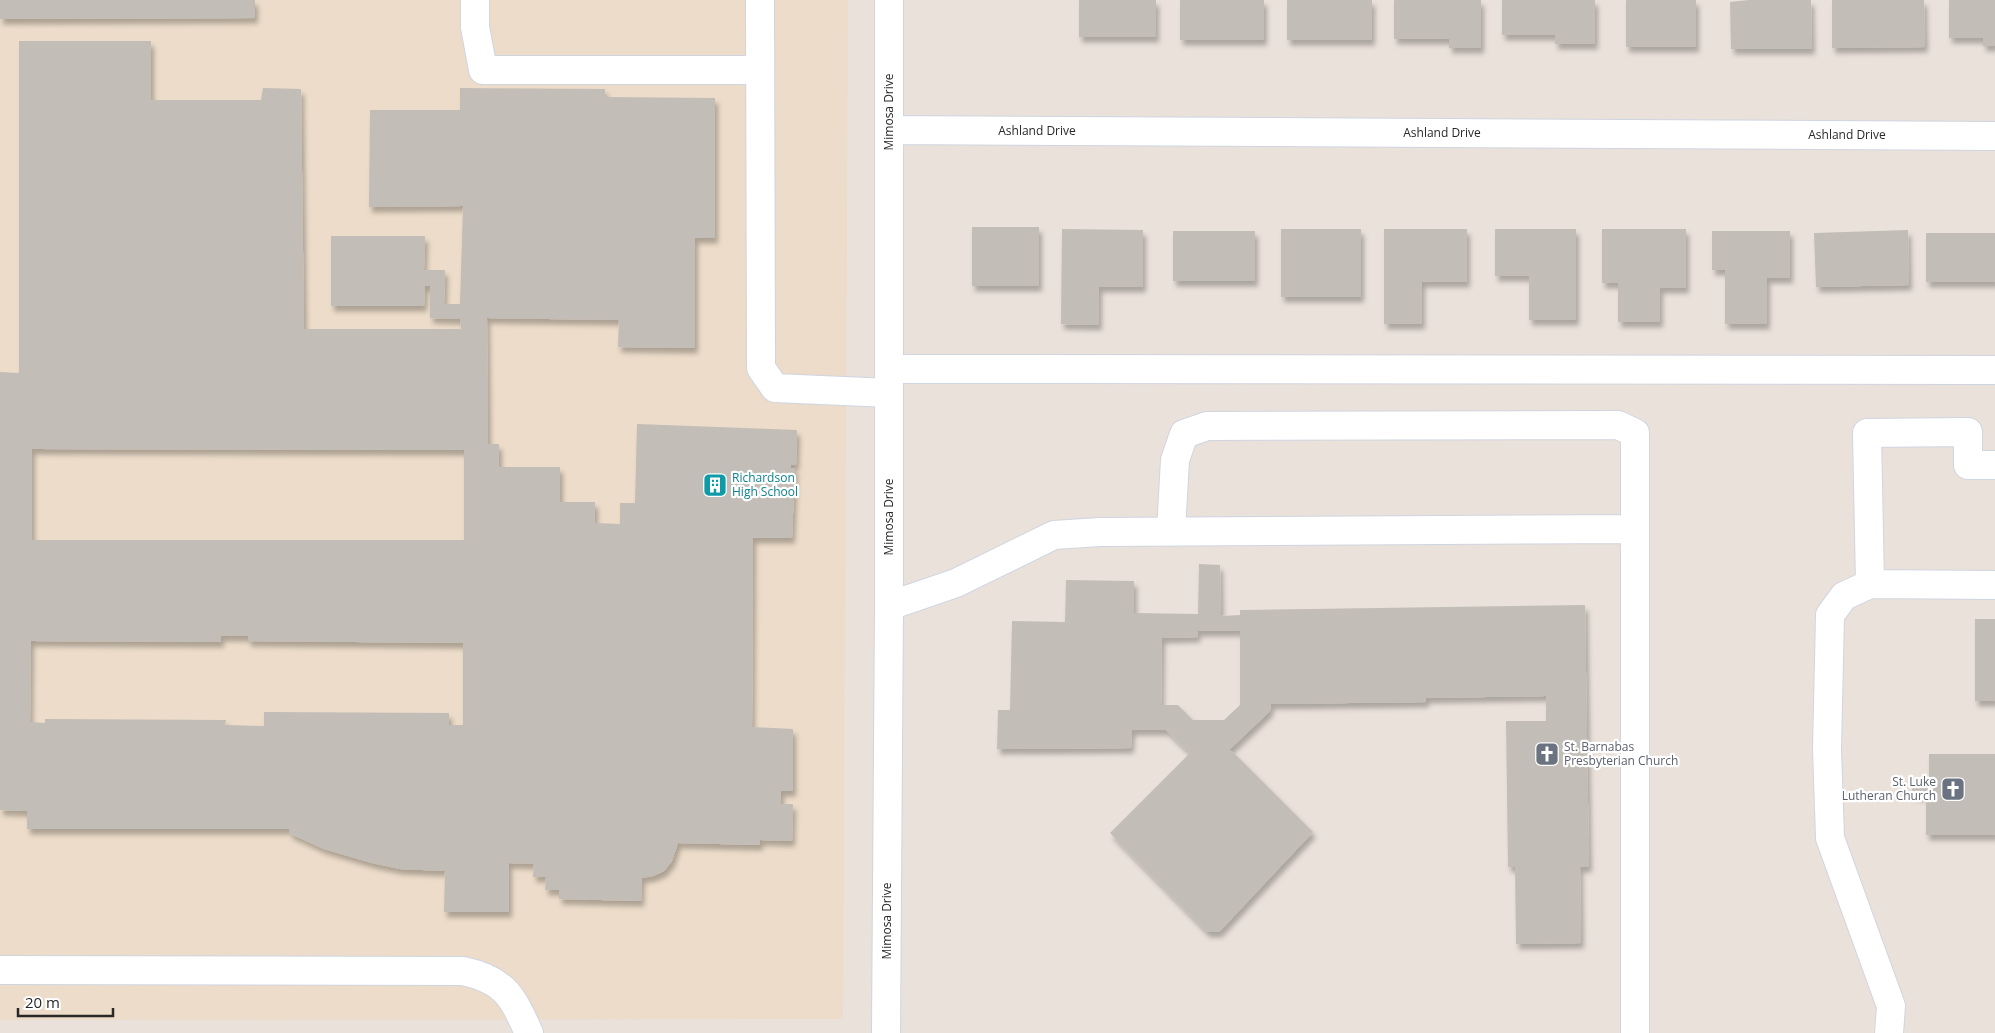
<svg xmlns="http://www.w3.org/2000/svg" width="1995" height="1033" font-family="'Open Sans',sans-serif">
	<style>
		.education { fill: #ecdcc9 }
		.building { fill: #c2bdb6; fill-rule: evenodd; filter: url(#shadow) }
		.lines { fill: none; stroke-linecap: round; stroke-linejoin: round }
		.minor-casing { stroke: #cfd5e1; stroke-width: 30 }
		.minor { stroke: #fff; stroke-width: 28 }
		.labels { text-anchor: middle; stroke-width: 4.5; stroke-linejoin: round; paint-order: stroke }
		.street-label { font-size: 12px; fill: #282828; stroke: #fff }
		.culture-label { font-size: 12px; fill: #0d838f; stroke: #fff; text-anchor: start }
		.worship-label { font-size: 12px; fill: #5b616d; stroke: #fff; text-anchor: start }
	</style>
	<defs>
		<filter id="shadow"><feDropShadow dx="3" dy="5.5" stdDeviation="2.5" flood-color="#0004"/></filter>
	</defs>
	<rect width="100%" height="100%" fill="#eae1da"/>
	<path class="education" d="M0,0H848L843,1019L0,1020Z"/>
	<path class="building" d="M0,0H255V18L0,19Z
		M1079,0H1156V37H1079Z
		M1180,0H1264V40H1180Z
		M1287,0H1372V40H1287Z
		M1394,0H1481V48H1449V39H1394Z
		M1502,0H1595V44H1555V35H1502Z
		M1626,0H1696V47H1626Z
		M1749,0H1811L1812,49H1731L1730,2Z
		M1832,0H1924L1925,47L1832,48Z
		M1949,0H1995V46H1983V38H1949Z
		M19,41H151V100H261L263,88L301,89L304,329H461L460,319L430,318V286H425L424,306H331V236H425L424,270H445L444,304H460L463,206L369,207L370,110H460V88L605,89V97L715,98V238H695V348L618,347L619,320L487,318L488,444H499V467H560V502H595V523L620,524V503H635L637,424L797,430L796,465H791V468H795L792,538H753L752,727L793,729V791H781V804H793L792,841L760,840V845L678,843L672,861L664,871L653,876L642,878L641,901L559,899V890H545L546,877H533L534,864L509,863V912H444L445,871L400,869L372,863L324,849L289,833L290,829H27V811L0,810V372L19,373ZM32,449L464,450V540H32ZM221,636H248V641L463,643V725H449V713L264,712V726L225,725L226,720L45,719V723L30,722L31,641L221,642Z
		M972,227H1039V286H972Z
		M1062,229L1143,230V287H1099V325L1061,324Z
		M1281,229H1361V297H1281Z
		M1384,229H1467V282H1422V324H1384Z
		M1495,229H1576V320H1529V276H1495Z
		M1602,229H1686V288H1660V322H1618V283H1602Z
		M1908,230L1909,285L1816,287L1814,233Z
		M1173,231H1255V281H1173Z
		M1712,231H1790V278H1767V324H1725V270H1712Z
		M1926,233H1995V282H1926Z
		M1199,564L1220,565L1221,616L1240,615V610L1585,605L1589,867H1580L1581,943L1516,944L1515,867H1508L1506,721H1546V696L1426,698V702L1271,704L1270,711L1229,750L1234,753L1313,832L1219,932H1207L1110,833L1189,754H1186L1189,752L1166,730H1132L1131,748L997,749L998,710H1010L1012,621L1065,622L1066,580L1134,581V613L1198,614ZM1197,631H1240V705L1224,720H1193L1178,705H1161L1162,638L1198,637Z
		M1975,619H1995V701H1975Z
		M1929,754H1995V835H1926V795H1912V782L1929,783Z"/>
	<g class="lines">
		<g class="minor-casing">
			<path id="minor" d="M475,0V27L483,70H759
				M760,0L761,368L775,388L889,393
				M889,130L1995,136
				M889,369L1995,370
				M1171,531L1175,460L1184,434L1207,426L1618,425L1635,433V529
				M1870,584L1867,433L1968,432V465H1995
				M889,606L956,583L1054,535L1100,532L1635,529V1033
				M0,970L463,971C505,980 512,996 529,1033
				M886,1033L889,606V0
				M1889,1033L1891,1006L1830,838L1827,749L1830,615L1844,596L1870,584L1995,585"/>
		</g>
		<use href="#minor" class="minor"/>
	</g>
	<defs>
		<g id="building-square" transform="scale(1.25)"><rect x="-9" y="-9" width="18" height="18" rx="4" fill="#0f9aa8" stroke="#fff"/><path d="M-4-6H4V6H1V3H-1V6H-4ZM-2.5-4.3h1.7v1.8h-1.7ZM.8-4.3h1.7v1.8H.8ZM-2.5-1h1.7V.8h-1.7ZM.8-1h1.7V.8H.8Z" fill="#fff"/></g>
		<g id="church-square" transform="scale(1.25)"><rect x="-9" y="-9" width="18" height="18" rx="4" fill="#6b7280" stroke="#fff"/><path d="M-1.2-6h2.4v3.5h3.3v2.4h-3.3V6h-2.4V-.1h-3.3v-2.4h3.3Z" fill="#fff"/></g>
	</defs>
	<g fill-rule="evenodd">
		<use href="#building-square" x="715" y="485"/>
		<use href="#church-square" x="1547" y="754"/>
		<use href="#church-square" x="1953" y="789"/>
	</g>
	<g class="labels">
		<g class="street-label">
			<text transform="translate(889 112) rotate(-90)" y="4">Mimosa Drive</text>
			<text x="1037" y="135">Ashland Drive</text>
			<text x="1442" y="137">Ashland Drive</text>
			<text x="1847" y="139">Ashland Drive</text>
			<text transform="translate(889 517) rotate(-90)" y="4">Mimosa Drive</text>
			<text transform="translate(887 921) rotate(-90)" y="4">Mimosa Drive</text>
		</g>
		<g class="culture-label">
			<text x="732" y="482">Richardson<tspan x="732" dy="14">High School</tspan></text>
		</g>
		<g class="worship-label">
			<text x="1564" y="751">St. Barnabas<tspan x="1564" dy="14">Presbyterian Church</tspan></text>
			<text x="1936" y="786" text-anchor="end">St. Luke<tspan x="1936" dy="14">Lutheran Church</tspan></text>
		</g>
	</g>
	<path d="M18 1008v8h95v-8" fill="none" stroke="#282828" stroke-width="2.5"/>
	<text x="25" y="1008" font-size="15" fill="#282828" stroke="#ffffff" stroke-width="4" paint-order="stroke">20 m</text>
</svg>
